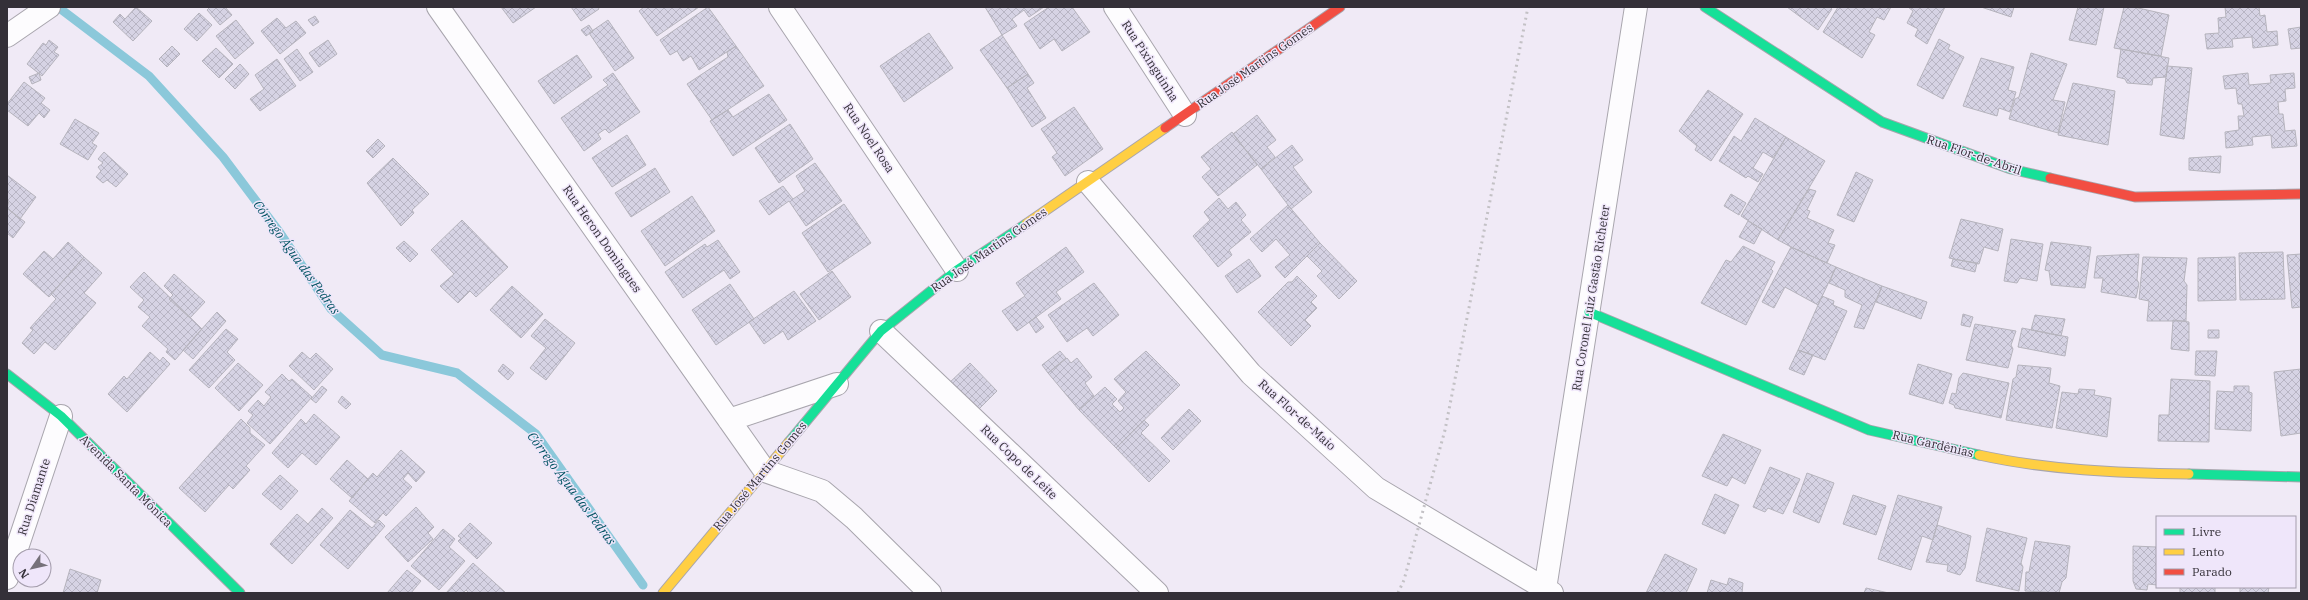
<svg xmlns="http://www.w3.org/2000/svg" width="2308" height="600" font-family="'IBM Plex Serif',serif">
	<style>
		.lines { fill: none; stroke-linecap: round; stroke-linejoin: round }
		.stream { stroke: #8bc8da; stroke-width: 9 }
		.building { fill: url(#building-cross-hatch); stroke: #b6b4bd }
		.street-casing { stroke: #a8a5ad; stroke-width: 24 }
		.fast-casing { stroke: #a8a5ad; stroke-width: 11 }
		.slow-casing { stroke: #a8a5ad; stroke-width: 11 }
		.jam-casing { stroke: #a8a5ad; stroke-width: 11 }
		.street { stroke: #fdfcfe; stroke-width: 22 }
		.fast { stroke: #16e098; stroke-width: 9 }
		.slow { stroke: #ffcf43; stroke-width: 9 }
		.jam { stroke: #f24e42; stroke-width: 9 }
		.rail { stroke: #c3c1c5; stroke-width: 3; stroke-dasharray: 2 4; stroke-linecap: butt }
		.labels { text-anchor: middle; stroke-width: 3; stroke-linejoin: round; paint-order: stroke }
		.street-label { font-size: 12px; fill: #343038; stroke: #efe6fa }
		.water-label { font-size: 13px; font-style: italic; fill: #005362; stroke: #efe6fa }
	</style>
	<defs>
		<pattern id="building-cross-hatch" width="8" height="8" patternUnits="userSpaceOnUse"><rect width="8" height="8" fill="#d6d3e4"/><path d="M0 0l8 8M0 8l8-8" fill="none" stroke="#b8b5c4"/></pattern>
	</defs>
	<rect width="100%" height="100%" fill="#f0eaf6"/>
	<g class="lines">
		<path class="stream" d="M58,7L149,76L223,157L280,233L331,309L382,355L457,373L536,434L643,585"/>
	</g>
	<path class="building" d="M136,7L152,21L133,41L113,22L120,14L125,19Z
		M210,7H225L232,15L220,25L207,10Z
		M501,7H536L513,23Z
		M571,7H598L599,9L581,21Z
		M644,7H699L657,36L639,11Z
		M708,7L736,46L699,70L691,56L683,61L677,51L670,55L660,40Z
		M985,7H1044L1029,17L1024,10L1012,19L1017,26L1002,35Z
		M1049,7H1072L1090,32L1062,51L1054,39L1040,49L1024,24Z
		M1787,7H1830L1832,9L1818,30Z
		M1838,7H1891L1884,20L1877,17L1869,32L1875,35L1862,58L1823,32Z
		M1908,7H1945L1927,44L1915,36L1918,29L1907,23L1913,11Z
		M1981,7H2014L2011,17Z
		M2078,7H2104L2096,45L2069,40Z
		M2124,7H2134L2169,15L2161,56L2114,48Z
		M2225,7H2259L2260,16L2265,15L2267,32L2277,31L2278,45L2253,48L2252,37L2232,39L2233,47L2207,49L2205,34L2219,33L2218,18L2226,17Z
		M199,13L212,25L197,41L184,29Z
		M315,16L319,22L313,26L308,20Z
		M277,18L286,28L296,21L306,33L280,54L261,31Z
		M236,20L254,43L235,59L216,36Z
		M608,20L634,58L615,71L589,33Z
		M589,25L593,31L586,36L581,30Z
		M2301,27V48L2291,49L2288,29Z
		M929,33L953,68L904,102L880,66Z
		M1002,35L1028,74L1007,88L980,50Z
		M1939,39L1950,45L1948,49L1964,57L1943,99L1917,85Z
		M49,40L58,47L54,52L59,55L42,76L27,64L43,43L46,45Z
		M328,40L337,54L319,67L309,53Z
		M172,46L180,54L167,67L159,59Z
		M736,46L764,86L712,120L687,84L728,57L727,52Z
		M216,48L233,64L219,78L202,61Z
		M297,49L313,72L300,81L284,59Z
		M2121,49L2169,58L2166,77L2153,78L2152,85L2127,83L2125,79L2117,77Z
		M2031,53L2067,64L2053,100L2065,102L2058,133L2009,119L2015,99L2019,97Z
		M577,55L592,77L554,104L538,81Z
		M1981,58L2014,67L2008,90L2016,92L2010,112L1999,108L1997,116L1963,106Z
		M277,59L296,86L260,111L250,99L264,89L255,75Z
		M240,64L249,74L235,89L225,79Z
		M2167,66L2192,68L2184,139L2160,135Z
		M39,73L41,80L32,84L29,77Z
		M613,73L640,112L609,133L605,129L598,134L601,139L584,151L561,118L608,85L603,80Z
		M2248,73L2249,85L2271,83L2270,75L2294,73L2295,88L2285,89L2286,101L2278,102L2279,114H2283L2285,131L2295,130L2297,146L2272,148L2271,135L2252,137L2253,145L2226,148L2225,132L2239,130L2238,116H2244L2242,104H2238L2236,88L2225,89L2223,76Z
		M1028,74L1034,83L1027,88L1046,118L1032,127L1007,88Z
		M24,82L45,98L41,103L50,110L44,118L39,113L28,126L7,110V104Z
		M2073,83L2115,91L2108,145L2058,135Z
		M1708,90L1743,114L1711,161L1695,150L1697,146L1679,131Z
		M769,94L787,120L733,156L710,121L728,110L733,117Z
		M1074,107L1103,149L1065,176L1052,157L1057,153L1041,129Z
		M1257,115L1276,140L1267,147L1275,157L1261,169L1233,134Z
		M1755,118L1786,137L1773,158L1763,152L1753,168L1763,174L1758,182L1748,176L1746,178L1719,161L1734,136L1741,141Z
		M75,119L99,133L92,143L97,146L88,160L60,144Z
		M790,124L813,159L779,183L755,148Z
		M1232,132L1257,165L1218,196L1202,177L1211,169L1201,157Z
		M627,135L646,165L612,187L592,158Z
		M1786,137L1825,161L1778,240L1741,216Z
		M378,139L385,146L373,158L366,151Z
		M1292,145L1303,160L1293,167L1312,192L1291,209L1261,169Z
		M104,152L128,174L116,187L107,180L103,183L96,177L101,171L98,167L103,163L98,159Z
		M2221,156L2220,173L2189,170V158Z
		M393,158L429,194L412,210L414,213L401,226L367,183Z
		M815,163L842,201L806,226L789,201L769,215L759,201L783,186L793,199L805,191L796,176Z
		M655,168L670,192L631,217L615,193Z
		M1856,172L1873,180L1854,222L1837,215Z
		M7,175L36,197L20,219L7,208L9,201L7,200Z
		M1809,189L1816,191L1807,210L1810,211L1807,218L1834,230L1828,243L1835,245L1827,263L1791,247L1778,240Z
		M1731,194L1746,203L1739,215L1724,206Z
		M692,196L715,231L665,266L641,231Z
		M1219,198L1228,209L1236,202L1246,215L1241,220L1251,232L1229,250L1232,255L1218,267L1193,236L1210,220L1204,212Z
		M844,204L871,243L828,272L802,233Z
		M1288,205L1320,243L1285,278L1275,267L1290,255L1276,239L1262,252L1250,239Z
		M7,208L25,222L13,238L7,233Z
		M1961,219L2003,229L1998,251L1984,247L1979,264L1949,258Z
		M462,220L508,267L476,297L470,291L458,303L440,286L454,274L431,250Z
		M1748,221L1762,229L1754,244L1739,237Z
		M2011,239L2043,244L2037,281L2020,278L2017,283L2004,281Z
		M718,240L740,272L730,279L724,270L683,298L665,272L705,244L707,247Z
		M404,241L418,254L410,262L396,248Z
		M68,242L84,257L49,297L23,274L44,251L53,259Z
		M2051,242L2091,247L2085,288L2051,285L2049,271L2045,270Z
		M1320,243L1357,281L1339,299L1317,276L1322,271L1307,256Z
		M1743,246L1775,262L1771,269L1773,271L1746,325L1701,303L1726,260L1731,262Z
		M1066,247L1084,272L1056,292L1061,299L1017,331L1002,311L1025,296L1016,283Z
		M1791,247L1836,267L1818,305L1785,287L1774,308L1762,302Z
		M2283,252L2285,299L2240,300L2239,253Z
		M2139,254L2137,280L2139,283L2136,298L2101,292L2103,278H2094L2097,256Z
		M2301,254V307L2292,308L2287,255Z
		M84,257L102,273L84,293L96,303L55,350L45,342L34,354L22,343L33,330L30,328L56,299L51,294Z
		M2143,257L2187,258L2184,281L2187,285L2186,321H2147L2149,301L2139,299Z
		M2235,257L2236,300L2198,301V258Z
		M1249,259L1261,276L1237,293L1225,276Z
		M1953,259L1977,263L1975,272L1951,266Z
		M1836,267L1882,286L1864,329L1854,327L1862,305L1845,297V290L1829,283Z
		M832,271L851,297L819,320L800,294Z
		M144,272L202,329L175,360L166,352L168,349L142,326L150,317L138,307L144,300L130,287Z
		M174,274L205,302L190,318L169,299L173,295L164,286Z
		M1297,276L1317,296L1311,302L1317,308L1305,320L1311,326L1291,346L1258,312L1288,282H1292Z
		M1094,283L1119,315L1093,336L1087,328L1067,342L1048,315Z
		M730,284L754,319L716,345L692,310Z
		M512,286L543,314L521,338L490,310Z
		M1882,286L1927,302L1921,319L1876,302Z
		M794,291L816,321L788,340L783,331L764,344L749,322Z
		M1822,296L1834,301L1833,305L1847,311L1825,360L1798,350Z
		M217,312L226,321L193,359L183,350Z
		M1963,314L1973,317L1970,327L1961,325Z
		M2035,315L2065,319L2061,336L2031,330Z
		M1036,317L1044,327L1036,333L1029,322Z
		M545,319L575,343L546,380L530,368L546,348L531,336Z
		M2173,320L2189,322V351L2171,349Z
		M1975,324L2016,331L2011,345L2013,349L2008,368L1966,360Z
		M2022,328L2068,337L2065,356L2018,347Z
		M226,329L238,339L227,352L235,360L209,388L189,370Z
		M2208,330H2219V338H2208Z
		M1798,350L1813,355L1804,375L1789,369Z
		M1060,351L1066,358L1048,373L1042,365Z
		M1146,351L1180,385L1116,448L1079,410L1105,387L1117,399L1112,404L1120,412L1124,408L1118,401L1126,392L1114,379Z
		M2196,351H2217L2215,376L2195,375Z
		M150,352L160,361L163,357L170,364L127,412L108,394L124,376L127,379Z
		M302,352L310,359L316,353L333,369L314,390L289,366Z
		M1067,358L1071,363L1077,358L1092,377L1085,383L1094,396L1079,410L1048,373Z
		M238,363L263,385L239,411L215,388Z
		M970,363L997,391L975,413L947,385Z
		M503,364L514,373L508,380L498,371Z
		M1918,364L1952,374L1943,404L1909,394Z
		M2018,365L2051,368L2049,383L2060,386L2052,428L2006,420L2013,379L2016,377Z
		M2301,369V433L2281,436L2274,372Z
		M1963,373L2009,383L2001,418L1955,408L1954,405L1949,403L1952,393L1956,394L1959,378Z
		M282,374L289,381L292,379L312,397L270,444L247,423L253,415L248,411L258,400L264,406L271,397L265,392Z
		M2171,379L2210,381L2209,442L2158,441L2159,415H2169Z
		M322,386L327,390L316,403L311,399Z
		M2234,386H2249V392L2252,393L2251,431L2215,429L2217,391L2234,392Z
		M2079,389L2095,390L2094,395L2111,398L2107,437L2056,428L2062,392L2078,394Z
		M342,396L351,404L346,409L338,402Z
		M1189,409L1201,421L1173,450L1161,438Z
		M314,414L340,437L316,465L302,453L288,468L272,453L301,419L306,424Z
		M241,419L250,428V433L265,445L246,466L250,470L233,489L229,485L205,512L179,488Z
		M1144,420L1149,425L1141,433L1170,461L1149,482L1116,448Z
		M1723,434L1761,450L1745,484L1732,477L1727,486L1702,476Z
		M401,450L425,472L416,482L408,473L403,479L412,487L386,516L383,513L375,523L349,501L373,473L377,477Z
		M347,460L368,479L352,498L330,479Z
		M1770,467L1800,479L1783,514L1768,508L1765,512L1753,507Z
		M1807,473L1834,483L1819,523L1793,512Z
		M280,475L298,491L281,510L262,494Z
		M1715,494L1739,505L1725,534L1702,524Z
		M1853,495L1886,506L1876,535L1843,524Z
		M1898,495L1942,507L1933,540L1922,536L1911,570L1878,559Z
		M416,507L434,527L428,533L433,539L408,562L385,537Z
		M322,508L333,518L292,564L270,544L297,514L308,524Z
		M350,510L372,528L379,520L385,526L348,569L320,545Z
		M470,523L492,543L477,559L458,541L461,538L458,536Z
		M1937,525L1971,536L1965,568L1960,575L1947,571L1948,565L1926,562Z
		M1987,528L2027,538L2021,563L2023,567L2019,591L1976,581Z
		M443,529L455,539L449,547L465,561L439,590L411,566Z
		M2035,541L2070,546L2066,578L2062,582L2059,593L2025,591L2026,572H2029Z
		M2133,546L2157,547V585L2148,584L2147,590L2136,589L2133,581Z
		M1665,554L1697,569L1686,593H1646Z
		M473,563L506,593H469L466,590L463,593H446Z
		M70,569L101,580L97,593H63Z
		M407,570L421,581L411,593H387Z
		M1729,578L1743,583L1742,593H1707L1711,580L1727,585Z
		M2180,587H2215V593H2180Z
		M2240,587H2269L2268,593H2240Z
		M1866,588L1889,593H1864Z"/>
	<g class="lines">
		<g class="street-casing">
			<path id="street" d="M438,7L765,471L822,491L854,518L930,593
				M780,7L957,270
				M1115,7L1185,115
				M7,36L49,7
				M1088,182L1251,374L1376,488L1552,593
				M881,331L1157,593
				M729,420L837,384
				M7,578L61,416
				M1545,589L1636,7"/>
		</g>
		<g class="fast-casing">
			<path id="fast" d="M1705,7L1882,122L2011,169L2050,178
				M1589,312L1869,430L1979,455
				M7,374L61,416L240,593
				M789,442L881,331L957,270L1026,224
				M2189,474L2301,477"/>
		</g>
		<g class="slow-casing">
			<path id="slow" d="M1026,224L1165,128
				M1979,455C2047,470 2119,473 2189,474
				M663,593L789,442"/>
		</g>
		<g class="jam-casing">
			<path id="jam" d="M1165,128L1340,7
				M2050,178L2135,197L2301,194"/>
		</g>
		<use href="#street" class="street"/>
		<use href="#fast" class="fast"/>
		<use href="#slow" class="slow"/>
		<use href="#jam" class="jam"/>
		<path class="rail" d="M1398,593L1404,580L1445,430L1528,7"/>
	</g>
	<g class="labels">
		<g class="street-label">
			<text transform="translate(1150 61) rotate(57)" y="4">Rua Pixinguinha</text>
			<text transform="translate(1255 66) rotate(-35)" y="4">Rua José Martins Gomes</text>
			<text transform="translate(869 138) rotate(56)" y="4">Rua Noel Rosa</text>
			<text transform="translate(1974 155) rotate(19)" y="4">Rua Flor-de-Abril</text>
			<text transform="translate(602 239) rotate(55)" y="4">Rua Heron Domingues</text>
			<text transform="translate(989 250) rotate(-35)" y="4">Rua José Martins Gomes</text>
			<text transform="translate(1591 298) rotate(-81)" y="4">Rua Coronel Luiz Gastão Richeter</text>
			<text transform="translate(1297 415) rotate(42)" y="4">Rua Flor-de-Maio</text>
			<text transform="translate(1933 444) rotate(13)" y="4">Rua Gardênias</text>
			<text transform="translate(1019 462) rotate(44)" y="4">Rua Copo de Leite</text>
			<text transform="translate(760 476) rotate(-50)" y="4">Rua José Martins Gomes</text>
			<text transform="translate(126 481) rotate(45)" y="4">Avenida Santa Mônica</text>
			<text transform="translate(34 497) rotate(-72)" y="4">Rua Diamante</text>
		</g>
		<g class="water-label">
			<text transform="translate(297 257) rotate(54)" y="5">Córrego Água das Pedras</text>
			<text transform="translate(572 488) rotate(53)" y="5">Córrego Água das Pedras</text>
		</g>
	</g>
	<rect width="2308" height="600" fill="none" stroke="#343038" stroke-width="16"/>
	<rect x="2156" y="516" width="140" height="72" fill="#efe6fa" stroke="#a49dac"/>
	<rect x="2164" y="529" width="20" height="6" fill="#16e098" stroke="#a49dac"/>
	<text x="2192" y="536" font-size="12" fill="#343038">Livre</text>
	<rect x="2164" y="549" width="20" height="6" fill="#ffcf43" stroke="#a49dac"/>
	<text x="2192" y="556" font-size="12" fill="#343038">Lento</text>
	<rect x="2164" y="569" width="20" height="6" fill="#f24e42" stroke="#a49dac"/>
	<text x="2192" y="576" font-size="12" fill="#343038">Parado</text>
	<g transform="translate(32 568) rotate(236)"><circle r="19" fill="#efe6fa" stroke="#a49dac"/>
	<path d="M0-3L7 15L0 10L-7 15Z" fill="#76717a"/>
	<text y="-6" font-size="11" font-weight="bold" text-anchor="middle" fill="#343038">N</text>
	</g>
</svg>
